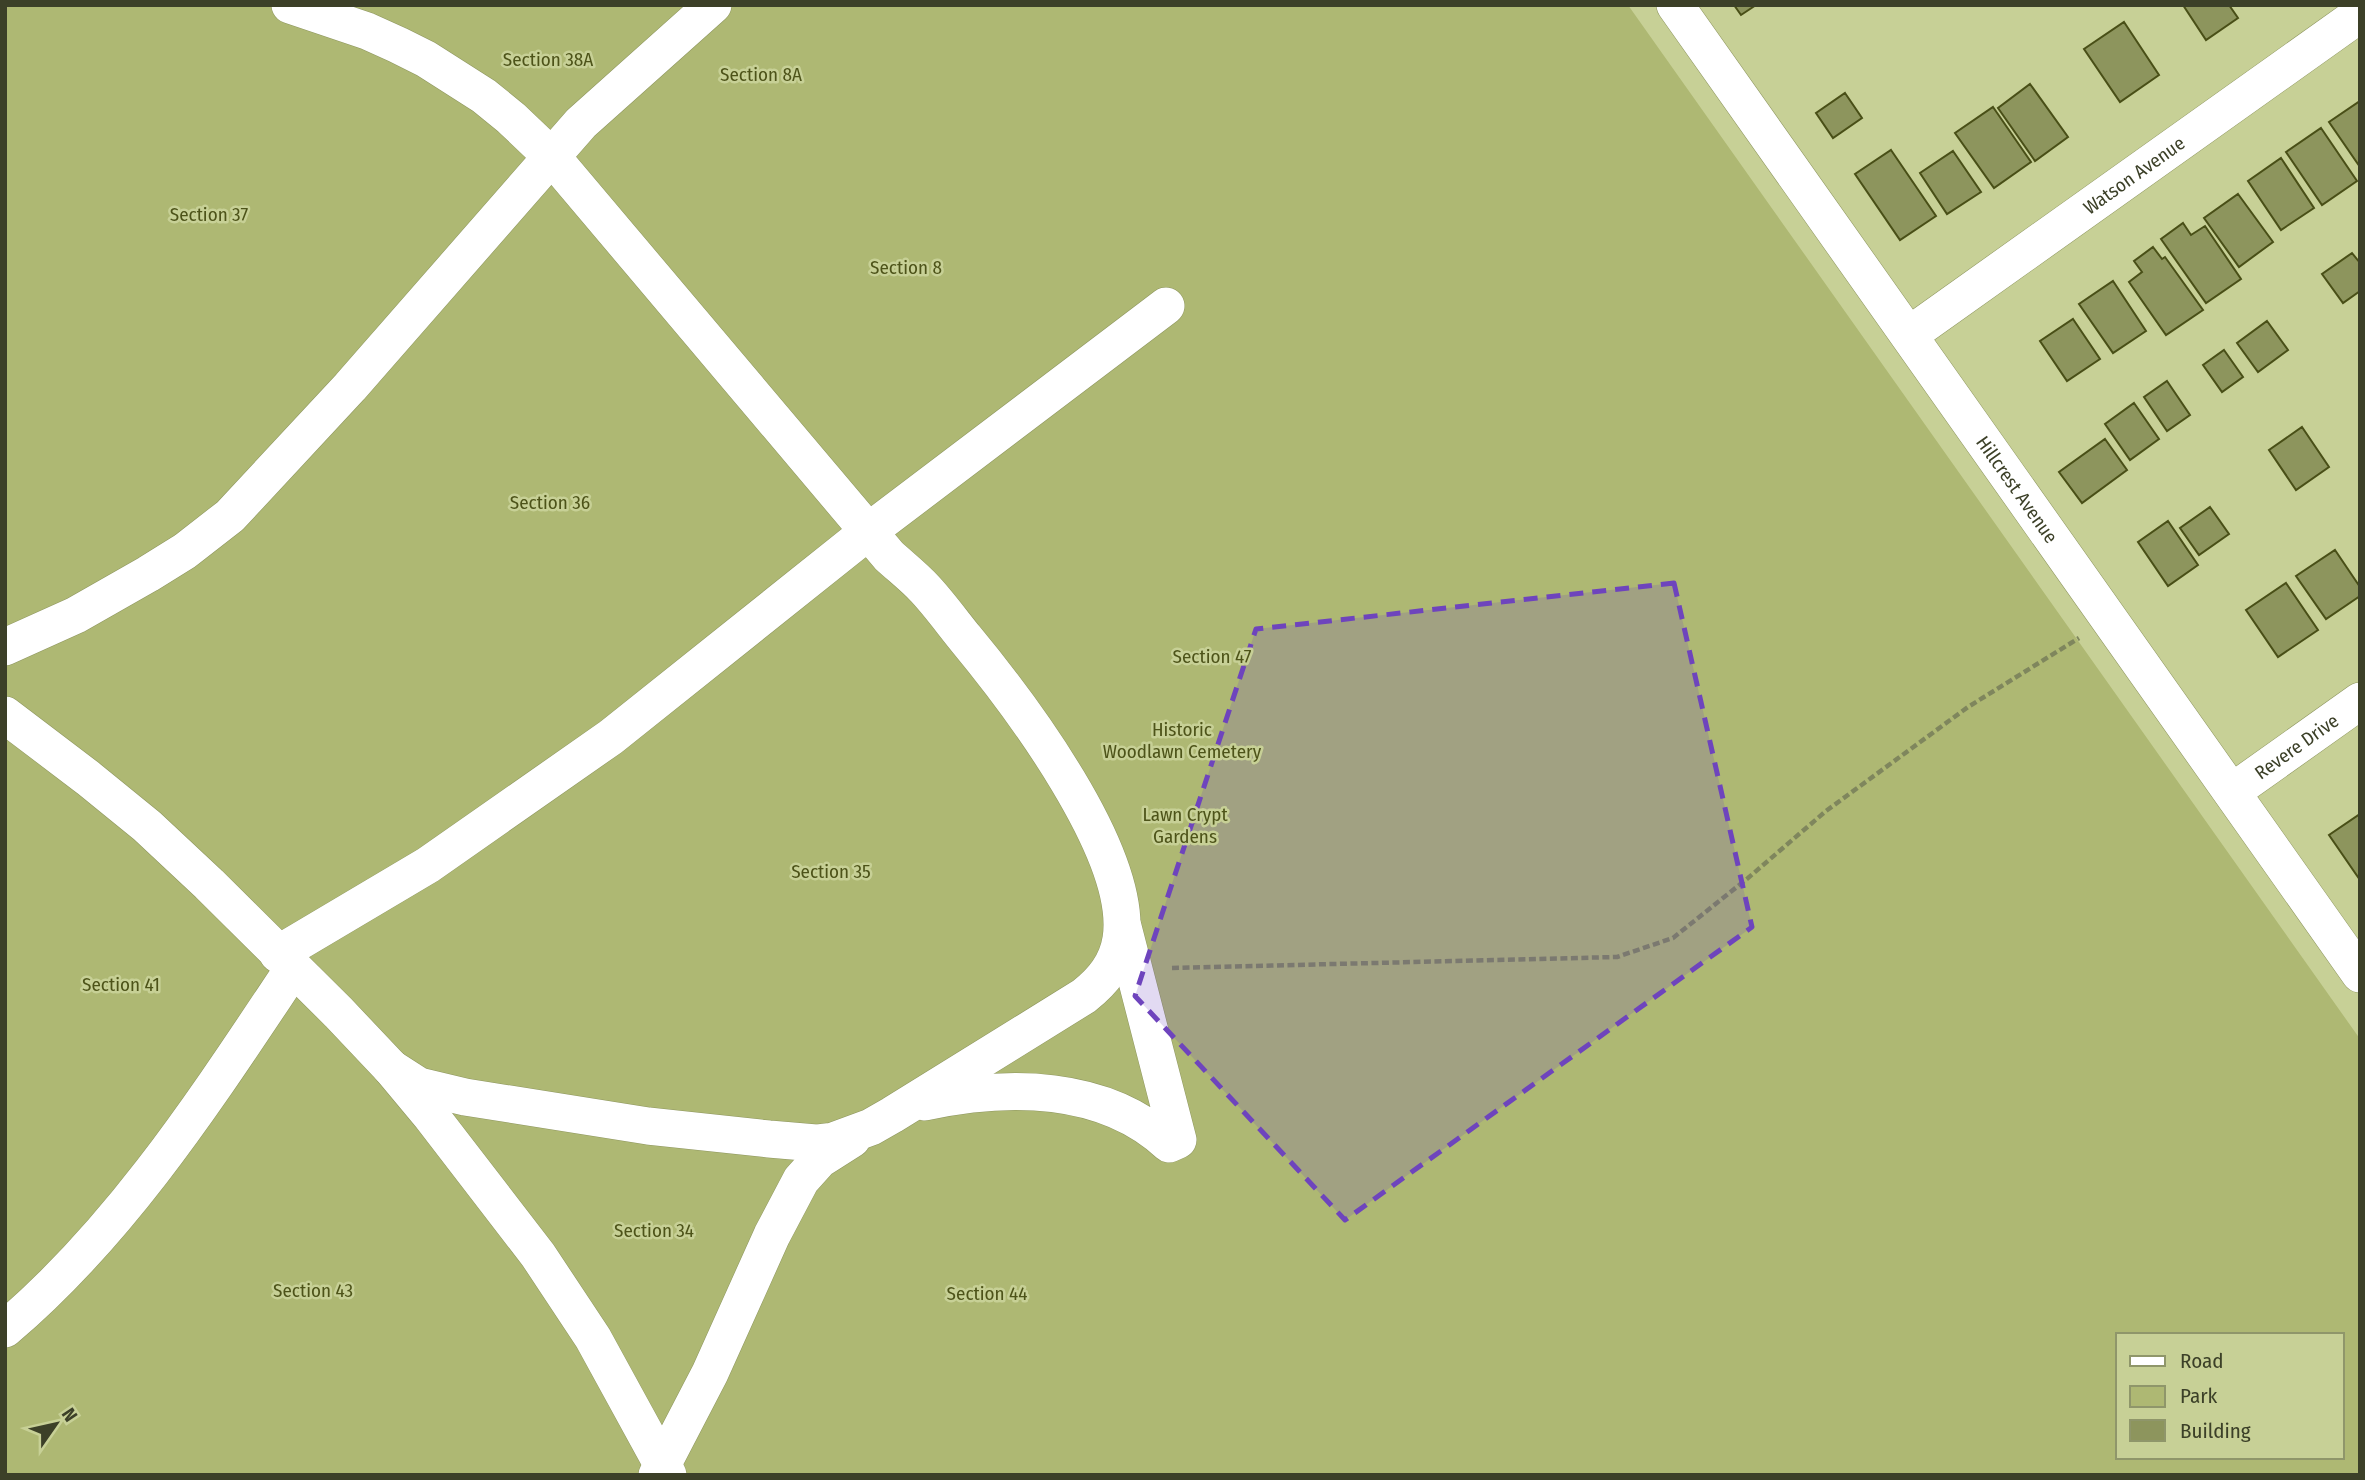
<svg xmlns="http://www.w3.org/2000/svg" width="2365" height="1480" font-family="'Fira Sans Condensed',sans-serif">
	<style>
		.green { fill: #aeb873; fill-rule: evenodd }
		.building { fill: #8d955d; stroke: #494f17; stroke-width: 2 }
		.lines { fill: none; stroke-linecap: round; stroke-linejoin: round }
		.minor-casing { stroke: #8e965f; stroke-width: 38 }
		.path { stroke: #7f865d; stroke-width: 4.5; stroke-dasharray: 7 3.5; stroke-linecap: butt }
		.minor { stroke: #fff; stroke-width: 37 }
		.marked { fill: #6e44bd; fill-opacity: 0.2; stroke: #6e44bd; stroke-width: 5; stroke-dasharray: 14 9; stroke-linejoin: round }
		.labels { text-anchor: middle; stroke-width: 5; stroke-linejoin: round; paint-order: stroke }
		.park-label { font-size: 19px; fill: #4d5319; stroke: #c7d096 }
		.street-label { font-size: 19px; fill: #3c4028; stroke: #c7d096 }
	</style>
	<rect width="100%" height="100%" fill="#c7d096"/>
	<path class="green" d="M5,5H1628L2360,1039V1475H5ZM2118,1335H2342V1457H2118Z"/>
	<path class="building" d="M1734,5H1756L1741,15Z
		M2183,5H2229L2238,18L2206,40Z
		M2124,22L2159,75L2120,102L2084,49Z
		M2030,84L2068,137L2035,161L1998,108Z
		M1845,93L1862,118L1833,138L1816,113Z
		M2360,101V167L2329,122Z
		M1993,107L2031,162L1994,188L1955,133Z
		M2321,128L2357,181L2322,205L2286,152Z
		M1891,150L1936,216L1900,240L1855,174Z
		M1953,151L1981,192L1947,214L1920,173Z
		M2281,158L2314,208L2281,230L2248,181Z
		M2238,194L2273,242L2239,267L2204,218Z
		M2183,223L2191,235L2205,226L2241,279L2206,303L2161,239Z
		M2153,247L2162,259L2165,257L2203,310L2166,335L2129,282L2142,272L2134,261Z
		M2352,253L2360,263V291L2343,303L2322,274Z
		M2113,281L2146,331L2113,353L2079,304Z
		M2073,319L2100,359L2067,381L2040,341Z
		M2267,321L2288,350L2258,372L2237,343Z
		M2224,350L2243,377L2222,392L2203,365Z
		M2167,381L2190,415L2167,431L2144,397Z
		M2134,403L2159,439L2130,460L2105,424Z
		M2302,427L2329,467L2296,490L2269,450Z
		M2105,439L2127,470L2082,503L2059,472Z
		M2210,507L2229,534L2199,555L2180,528Z
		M2168,521L2198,565L2168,586L2138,542Z
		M2335,550L2360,587V596L2326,619L2296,576Z
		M2286,583L2318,630L2278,657L2246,610Z
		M2360,814V880L2329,835Z"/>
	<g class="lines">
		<g class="minor-casing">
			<g id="minor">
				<path d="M290,5L367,31L398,45L426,59L484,96L511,118L552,157L889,556C901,567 914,577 925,589C939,604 952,622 965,638C1018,702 1134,854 1121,939C1117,964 1103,981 1084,996L892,1115L871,1127L833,1141L816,1143L769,1139L648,1126L465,1097L419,1086L391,1068"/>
				<path id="s1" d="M1675,5L2360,974"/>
				<path id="s2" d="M1909,335L2360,14"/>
				<path d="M5,647L76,615L148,574L185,551L230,516L350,387L581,123L713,5"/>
				<path d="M5,715L88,778L147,826L209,884L339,1013L391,1068L431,1116L538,1255L593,1338L668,1475"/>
				<path id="s3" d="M2232,792L2360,701"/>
				<path d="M278,954L428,865L611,737L869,531L1166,306"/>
				<path d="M925,1102C1007,1084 1104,1084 1169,1144L1178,1140L1123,927"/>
				<path d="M5,1329C123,1229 208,1096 293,969"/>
				<path d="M657,1475L710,1373L772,1235L801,1180L819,1160L852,1139"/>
			</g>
		</g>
		<path class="path" d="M1172,968L1617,957L1673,938L1748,878L1826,811L1968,707L2079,638"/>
		<use href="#minor" class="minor"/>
	</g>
	<path class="marked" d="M1674,583L1752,927L1345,1220L1135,996L1256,629Z"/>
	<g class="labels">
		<g class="park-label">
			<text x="548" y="66">Section 38A</text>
			<text x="761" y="81">Section 8A</text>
			<text x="209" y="221">Section 37</text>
			<text x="906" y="274">Section 8</text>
			<text x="550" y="509">Section 36</text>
			<text x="1212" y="663">Section 47</text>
			<text x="1182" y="736">Historic<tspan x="1182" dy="22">Woodlawn Cemetery</tspan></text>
			<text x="1185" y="821">Lawn Crypt<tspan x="1185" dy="22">Gardens</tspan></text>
			<text x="831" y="878">Section 35</text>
			<text x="121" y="991">Section 41</text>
			<text x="654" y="1237">Section 34</text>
			<text x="313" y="1297">Section 43</text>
			<text x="987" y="1300">Section 44</text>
		</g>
		<g class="street-label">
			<text dy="7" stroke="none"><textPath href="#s2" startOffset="276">Watson Avenue</textPath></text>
			<text dy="7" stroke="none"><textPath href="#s1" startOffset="593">Hillcrest Avenue</textPath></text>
			<text dy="7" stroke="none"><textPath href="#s3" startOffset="79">Revere Drive</textPath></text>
		</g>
	</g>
	<rect width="2365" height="1480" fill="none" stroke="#3c4028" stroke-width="14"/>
	<rect x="2116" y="1333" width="228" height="126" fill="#c7d096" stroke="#8f966a" stroke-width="2"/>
	<rect x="2130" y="1356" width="35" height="10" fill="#ffffff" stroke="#8f966a" stroke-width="2"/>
	<text x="2180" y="1368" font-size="21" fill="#3c4028">Road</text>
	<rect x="2130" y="1386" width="35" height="21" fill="#aeb873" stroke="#8f966a" stroke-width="2"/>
	<text x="2180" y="1403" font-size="21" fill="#3c4028">Park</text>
	<rect x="2130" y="1420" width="35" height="21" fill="#8d955d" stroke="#8f966a" stroke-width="2"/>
	<text x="2180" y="1438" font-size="21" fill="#3c4028">Building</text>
	<g transform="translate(56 1424) rotate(56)" stroke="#c7d096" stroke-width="5" paint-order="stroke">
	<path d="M0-5L12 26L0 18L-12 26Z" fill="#3c4028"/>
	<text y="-10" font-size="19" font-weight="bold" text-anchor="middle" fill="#3c4028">N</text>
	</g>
</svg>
